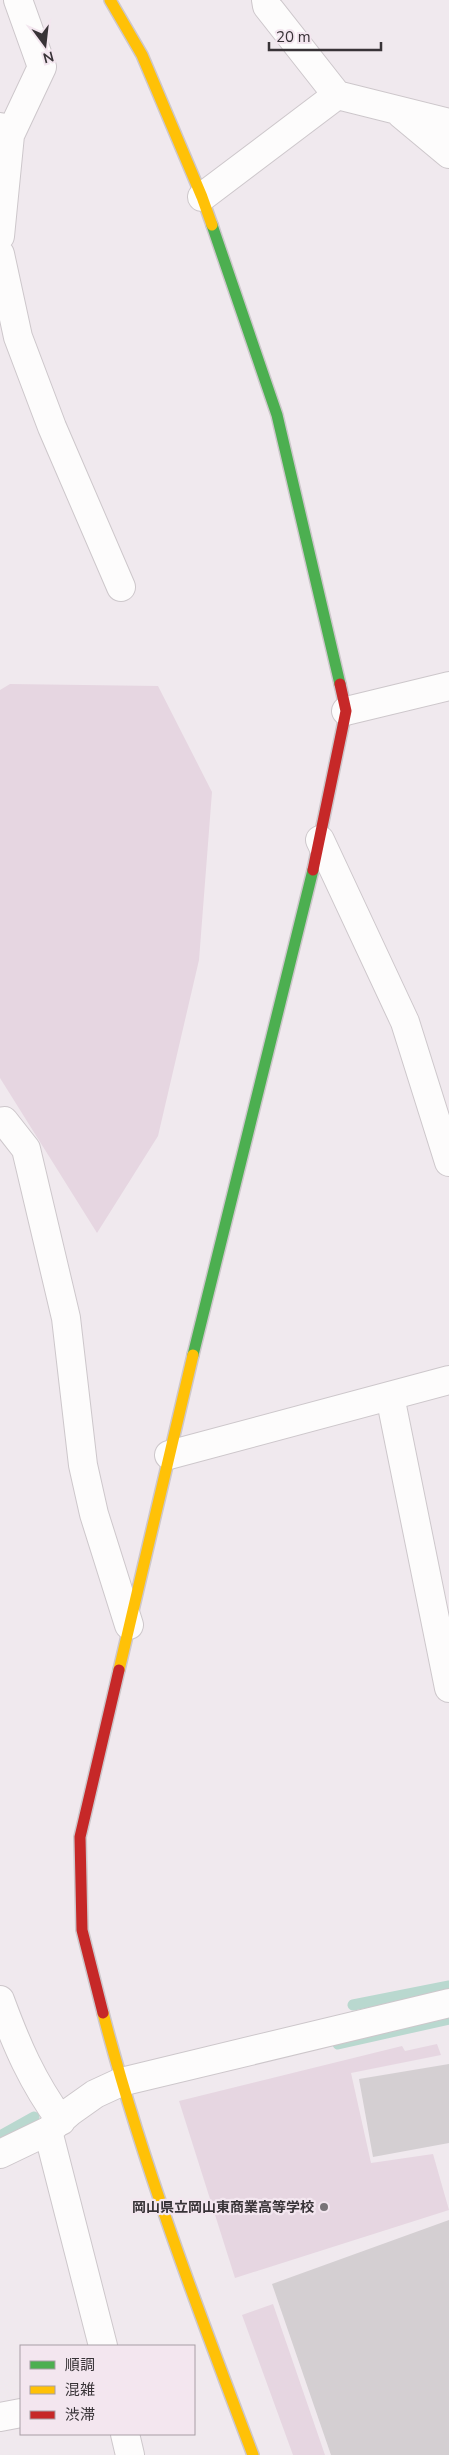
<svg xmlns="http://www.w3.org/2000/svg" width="449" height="2455" font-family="'Nunito Sans','Noto Sans JP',sans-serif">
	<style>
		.green { fill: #e6d6e1 }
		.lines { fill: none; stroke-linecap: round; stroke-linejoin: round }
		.stream { stroke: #b9d8cf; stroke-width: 11 }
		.building { fill: #d4cfd2 }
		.street-casing { stroke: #cdc7cb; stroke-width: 30 }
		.fast-casing { stroke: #cdc7cb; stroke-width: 14 }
		.slow-casing { stroke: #cdc7cb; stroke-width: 14 }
		.jam-casing { stroke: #cdc7cb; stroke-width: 14 }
		.street { stroke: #fdfcfc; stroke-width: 28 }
		.fast { stroke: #4caf50; stroke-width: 11 }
		.slow { stroke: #ffc107; stroke-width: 11 }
		.jam { stroke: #c62828; stroke-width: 11 }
		.poi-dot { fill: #787377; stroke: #f3e6ef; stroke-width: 2 }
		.labels { text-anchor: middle; stroke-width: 4.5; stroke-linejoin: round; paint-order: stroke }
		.poi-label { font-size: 14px; font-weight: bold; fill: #383337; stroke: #f3e6ef; text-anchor: end }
	</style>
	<rect width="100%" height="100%" fill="#f0e9ee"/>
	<path class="green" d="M10,684L158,686L212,792L199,960L158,1136L97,1233L0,1078V690Z
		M437,2044L441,2055L351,2073L371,2163L433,2154L449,2210L235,2278L179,2101L402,2046L405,2051Z
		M273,2304L325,2455H293L242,2315Z"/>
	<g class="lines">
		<path class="stream" d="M353,2005L449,1986
			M338,2044L449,2019
			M0,2136L34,2117"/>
	</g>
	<path class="building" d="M449,2064V2143L373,2157L359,2079Z
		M449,2220V2455H331L272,2284Z"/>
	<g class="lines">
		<g class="street-casing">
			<path id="street" d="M266,0L267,6L337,95
				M401,114L449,154
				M0,127L10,135L42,67L18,0
				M202,197L337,95L449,123
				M0,236L10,135
				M0,254L18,337L52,427L121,587
				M346,711L449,686
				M320,840L405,1022L449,1162
				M0,1122L4,1121L26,1149L66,1318L83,1465L94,1514L129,1625
				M390,1396L449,1688
				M169,1455L449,1380
				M0,2000C17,2046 32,2081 61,2121
				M48,2131L103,2346
				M0,2154L48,2131L71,2111L95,2094L121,2082L449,2003
				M0,2417L21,2413
				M125,2434L130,2455"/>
		</g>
		<g class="fast-casing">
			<path id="fast" d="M212,225L277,415L340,684
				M193,1355L313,870"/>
		</g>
		<g class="slow-casing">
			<path id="slow" d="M110,0L142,55L202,197L212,225
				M119,1670L193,1355
				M103,2013C142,2163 198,2310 253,2455"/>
		</g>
		<g class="jam-casing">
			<path id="jam" d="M313,870L346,711L340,684
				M103,2013L82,1930L80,1837L119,1670"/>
		</g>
		<use href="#street" class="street"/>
		<use href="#fast" class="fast"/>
		<use href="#slow" class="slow"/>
		<use href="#jam" class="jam"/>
	</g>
	<circle class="poi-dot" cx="324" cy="2207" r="5"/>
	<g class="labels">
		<g class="poi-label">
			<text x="314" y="2212">岡山県立岡山東商業高等学校</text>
		</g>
	</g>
	<rect x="20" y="2345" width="175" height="90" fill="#f3e6ef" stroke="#a89ea5"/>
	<rect x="30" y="2361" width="25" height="8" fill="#4caf50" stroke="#a89ea5"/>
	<text x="65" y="2370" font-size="15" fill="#383337">順調</text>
	<rect x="30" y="2386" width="25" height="8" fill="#ffc107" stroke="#a89ea5"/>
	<text x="65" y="2395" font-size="15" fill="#383337">混雑</text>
	<rect x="30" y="2411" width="25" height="8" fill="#c62828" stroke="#a89ea5"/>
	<text x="65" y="2420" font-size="15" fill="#383337">渋滞</text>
	<g transform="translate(45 45) rotate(165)" stroke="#f3e6ef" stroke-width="4" paint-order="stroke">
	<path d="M0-4L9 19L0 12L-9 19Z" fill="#383337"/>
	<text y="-8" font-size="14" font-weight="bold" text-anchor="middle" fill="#383337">N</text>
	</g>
	<path d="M269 42v8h112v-8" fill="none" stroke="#383337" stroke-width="2.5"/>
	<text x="276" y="42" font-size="15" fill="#383337" stroke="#f3e6ef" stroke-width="4" paint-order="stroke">20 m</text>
</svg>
